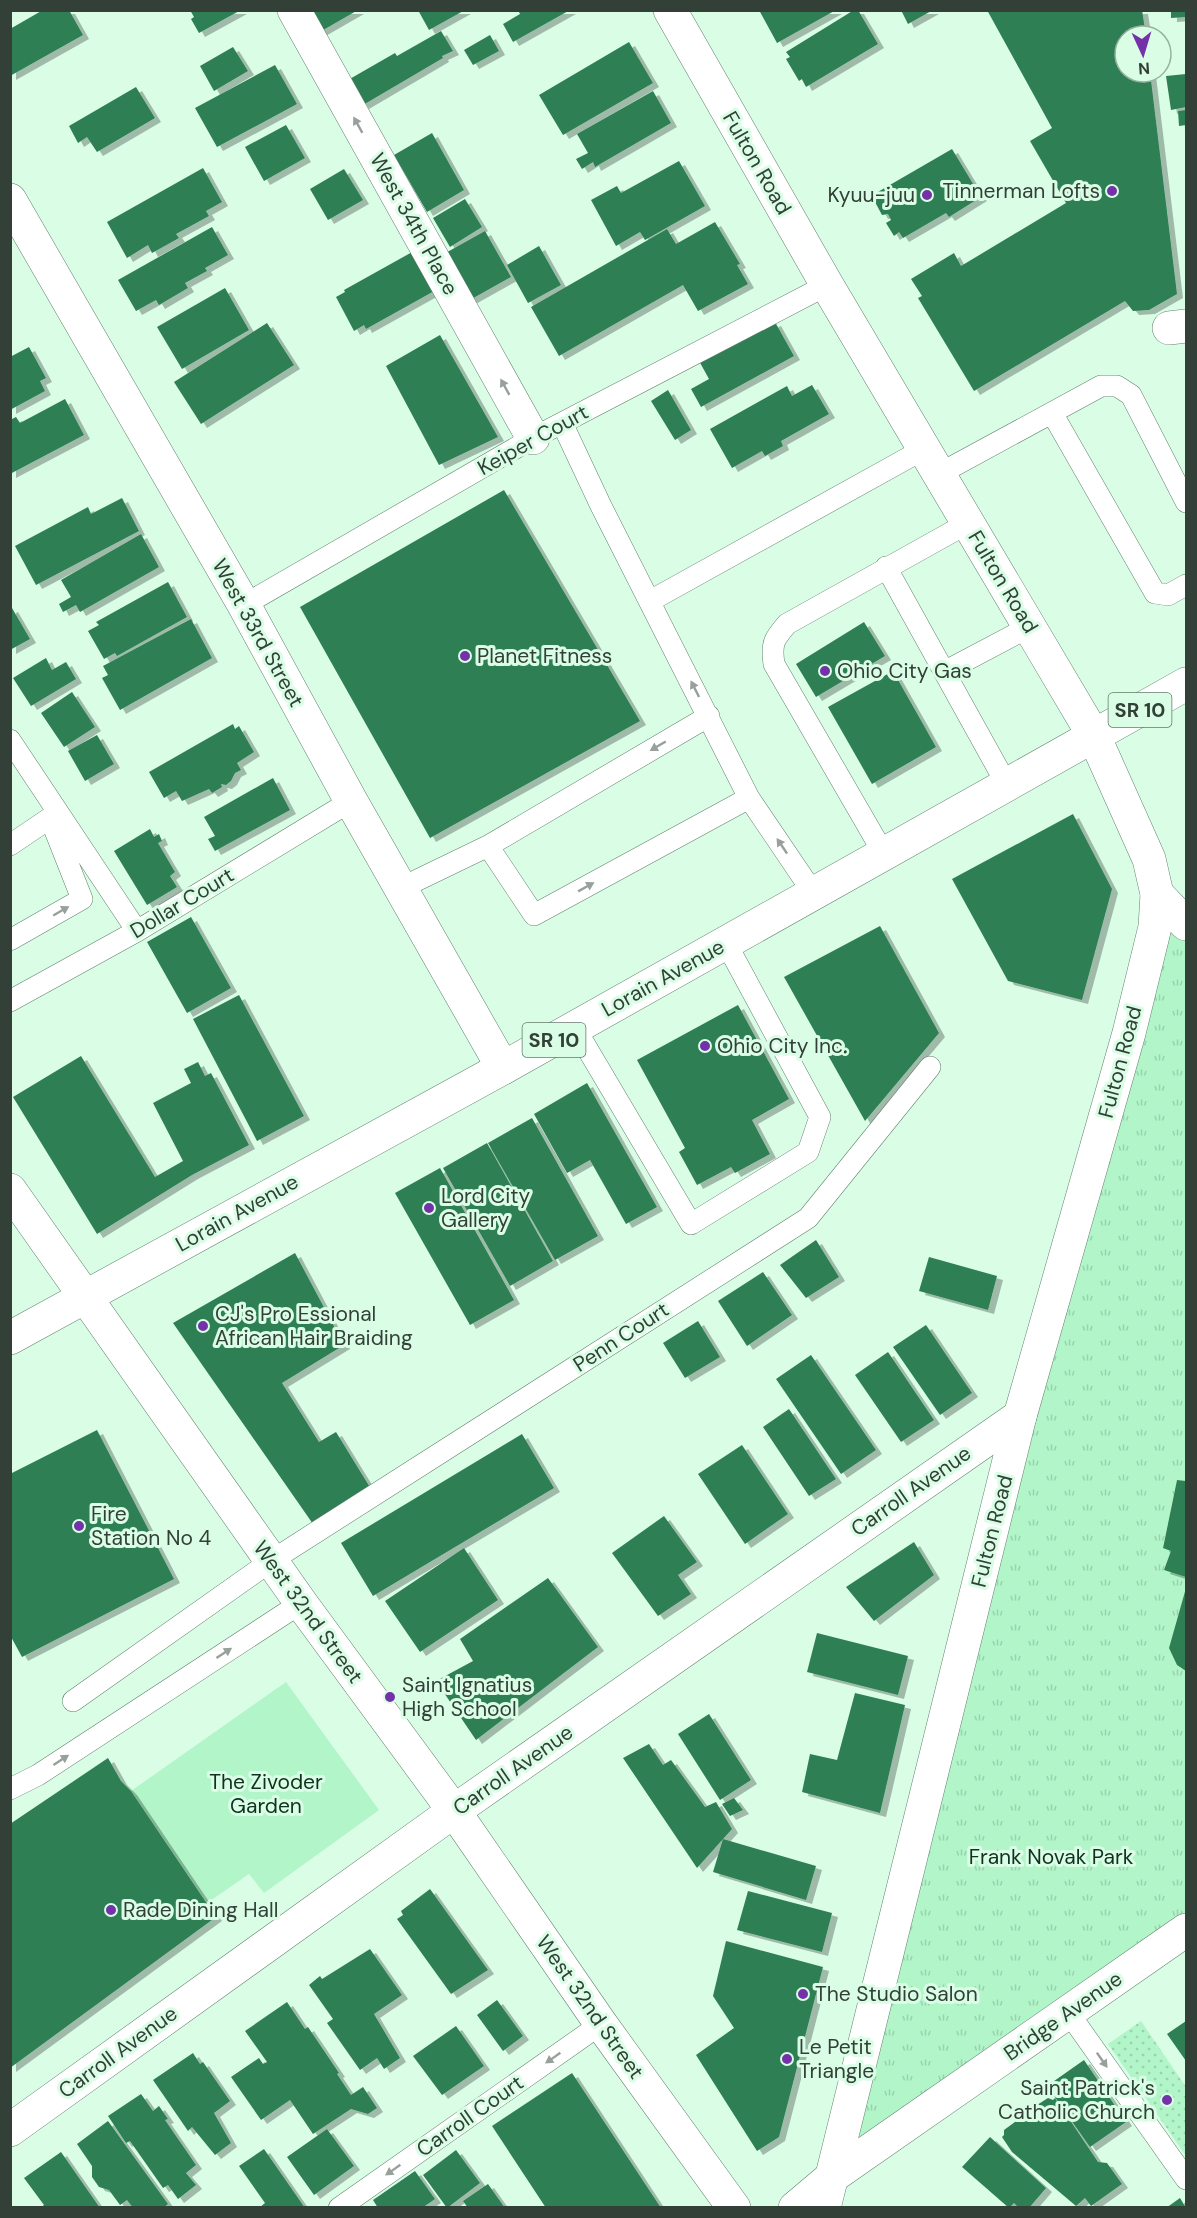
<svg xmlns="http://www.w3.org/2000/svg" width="1197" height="2218" font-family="'DM Sans',sans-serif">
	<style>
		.grass { fill: url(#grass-dots) }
		.park { fill: url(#park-tufts) }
		.garden { fill: #b1f5c9 }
		.building { fill: #2f7f53; filter: url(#shadow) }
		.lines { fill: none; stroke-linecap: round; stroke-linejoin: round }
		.lane-casing { stroke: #62826d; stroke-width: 22 }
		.street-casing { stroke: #62826d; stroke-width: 34 }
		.secondary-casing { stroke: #62826d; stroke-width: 34 }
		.primary-casing { stroke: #62826d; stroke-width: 34 }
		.lane { stroke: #fff; stroke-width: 21 }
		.street { stroke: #fff; stroke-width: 33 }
		.secondary { stroke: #fff; stroke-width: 33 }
		.primary { stroke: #fff; stroke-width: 33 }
		.oneway { fill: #98a09b }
		.poi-dot { fill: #7332a7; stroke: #dafde6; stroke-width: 2 }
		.labels { text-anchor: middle; stroke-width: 6; stroke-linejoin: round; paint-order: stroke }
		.shield { fill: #dafde6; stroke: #64796c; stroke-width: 1.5 }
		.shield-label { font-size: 20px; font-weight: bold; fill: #324037 }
		.street-label { font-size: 21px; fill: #324037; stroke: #dafde6 }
		.poi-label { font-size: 21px; fill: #324037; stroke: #dafde6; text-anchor: start }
		.park-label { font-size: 21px; fill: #0f321f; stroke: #dafde6 }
	</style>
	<defs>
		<pattern id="grass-dots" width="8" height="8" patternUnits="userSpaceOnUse" patternTransform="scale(1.5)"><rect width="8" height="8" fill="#b1f5c9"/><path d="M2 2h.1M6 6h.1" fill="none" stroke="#99d3ad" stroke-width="1.8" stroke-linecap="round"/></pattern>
		<pattern id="park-tufts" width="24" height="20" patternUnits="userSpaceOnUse" patternTransform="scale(1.5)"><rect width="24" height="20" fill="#b1f5c9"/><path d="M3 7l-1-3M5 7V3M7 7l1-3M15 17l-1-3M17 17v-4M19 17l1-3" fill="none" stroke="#99d3ad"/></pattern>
		<filter id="shadow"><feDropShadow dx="6" dy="4" stdDeviation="0" flood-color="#0004"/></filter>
	</defs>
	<rect width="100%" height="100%" fill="#dafde6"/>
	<path class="grass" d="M1141,2021L1186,2087V2156L1108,2044Z"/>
	<path class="park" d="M1186,924V1481L1177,1480L1163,1547L1171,1551L1186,1576V1589L1169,1648L1186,1672V1930L833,2176L1155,927Z"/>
	<path class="garden" d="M286,1682L379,1810L264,1893L249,1874L207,1903L131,1791Z"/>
	<path class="building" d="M43,10H69L83,35L10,76V29Z
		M190,10H241L199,33L191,19L194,17Z
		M306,10H358L318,33Z
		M418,10H465L429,30Z
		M518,10H570L513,42L503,24L520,14Z
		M759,10H836L777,43Z
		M854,10H858L878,44L806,87L802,79L799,81L786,59L790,57L786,52Z
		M901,10H933L908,24Z
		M987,10H1142L1146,36H1125V72H1150L1177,294L1149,310L1133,311L1125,301L974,391L918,298L922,296L911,279L954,253L961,266L1066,203L1030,141L1052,128Z
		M1171,10H1186V17L1171,18Z
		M441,31L453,51L442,56L443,58L363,105L348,80L395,53L397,56Z
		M490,35L499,51L473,65L464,50Z
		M629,42L653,83L563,135L539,95Z
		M233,47L248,71L214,91L200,66Z
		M275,65L297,104L217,147L195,108Z
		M1186,74V107L1171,110L1166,76Z
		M136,87L155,118L97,152L87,137L78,143L69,126Z
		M653,91L671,123L595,167L593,162L582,169L576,159L588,153L577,134Z
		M1186,110V125L1179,126L1178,111Z
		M286,125L305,158L264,181L245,147Z
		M432,133L464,190L427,212L394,155Z
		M952,149L981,197L949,217L946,213L903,238L899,232L894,236L886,223L891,220L888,214L882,215L875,202L876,193Z
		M679,161L705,206L645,240L640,232L616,246L591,200L617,186L621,193Z
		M203,168L222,202L206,211L209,216L176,234L179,238L152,253L148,245L127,258L107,222Z
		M344,169L363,200L328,220L310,189Z
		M465,199L482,227L450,247L433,218Z
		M715,222L740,264L737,265L748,284L698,311L683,285L559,356L531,307L667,229L676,244Z
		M212,227L228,255L205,268L207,271L185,283L188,288L159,305L156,300L136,311L118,280Z
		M485,231L511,277L468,301L442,255Z
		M539,246L561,285L528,303L507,265Z
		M414,251L436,290L366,329L364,325L354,331L336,297L345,292L344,290Z
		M225,288L249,330L182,369L157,327Z
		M775,322L794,356L701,407L691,389L709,379L698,359Z
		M267,323L294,365L201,424L174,382Z
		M440,335L498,437L439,465L386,366Z
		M29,347L46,378L40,381L45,391L10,410V357Z
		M812,385L829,414L781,441L783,446L765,456L762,451L732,468L710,429L787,386L792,396Z
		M668,390L691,430L675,440L651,401Z
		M65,399L84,435L10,474V420L16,417L20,423Z
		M504,490L640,721L430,838L300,607Z
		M122,498L139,531L36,585L15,546L88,507L91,514Z
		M141,534L159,567L80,612L76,605L63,612L59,604L71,597L61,580Z
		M168,582L187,617L117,656L115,653L104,659L88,631L99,625L96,622Z
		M12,608L30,639L10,650V609Z
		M191,619L212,658L120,710L102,678L108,675L103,666Z
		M864,622L885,656L816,697L796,664Z
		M46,658L52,670L66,662L76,679L31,706L13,678Z
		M893,671L936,747L872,784L828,707Z
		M72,692L95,727L64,747L41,713Z
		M233,724L235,729L239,726L254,752L237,763L241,770L235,773L231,781L226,785L221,784L222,787L212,793L209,789L182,801L176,791L164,798L149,772Z
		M97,735L114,764L85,781L68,751Z
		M273,778L290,810L215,851L208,839L215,836L204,817Z
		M1073,814L1112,889L1082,1000L1008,981L952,879Z
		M150,829L154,837L159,834L162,841L158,843L175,872L170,876L177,887L147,905L114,851Z
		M191,917L231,988L187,1013L147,942Z
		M880,926L939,1033L865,1121L784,977Z
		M239,995L304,1116L257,1141L193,1019Z
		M738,1005L789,1099L752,1120L770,1154L735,1173L731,1167L697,1185L679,1152L685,1148L637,1060Z
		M81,1056L155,1177L183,1161L153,1103L191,1083L184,1069L198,1062L205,1076L211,1073L249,1145L192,1175L97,1234L13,1097Z
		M587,1083L657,1207L626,1224L590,1160L567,1173L534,1114Z
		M532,1118L598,1236L555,1260L488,1143Z
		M487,1143L553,1261L510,1286L443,1168Z
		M440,1168L514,1300L470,1325L395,1193Z
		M816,1240L839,1277L806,1298L780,1265Z
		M295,1253L344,1345L282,1383L319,1442L336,1432L371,1489L313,1524L173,1323Z
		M929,1257L997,1276L988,1310L919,1291Z
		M763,1272L792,1315L747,1346L718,1301Z
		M698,1321L720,1357L685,1378L663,1343Z
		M926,1325L972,1393L940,1415L893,1347Z
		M888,1352L934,1420L901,1442L855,1375Z
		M811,1355L876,1450L841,1474L776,1379Z
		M789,1409L836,1479L809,1496L763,1427Z
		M97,1430L174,1579L22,1657L10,1635V1474Z
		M522,1434L554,1488L373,1596L341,1543Z
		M742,1445L788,1514L745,1544L698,1474Z
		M1177,1480L1186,1481V1577L1164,1570L1171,1551L1163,1548Z
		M664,1516L697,1562L678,1575L691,1594L658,1616L612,1553Z
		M914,1542L934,1575L874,1621L846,1587Z
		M464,1548L498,1600L420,1652L385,1601Z
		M548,1578L598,1647L476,1740L436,1681L473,1661L460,1639Z
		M1186,1588V1671L1177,1665L1169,1648Z
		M817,1633L908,1656L898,1695L807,1672Z
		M855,1693L905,1705L880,1813L802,1792L810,1754L837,1760Z
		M709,1714L751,1780L720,1800L678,1734Z
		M649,1744L663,1765L671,1760L705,1807L716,1802L732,1829L697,1868L623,1758Z
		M108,1758L121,1781L131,1791L216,1917L10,2068V1824Z
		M734,1798L743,1810L730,1816L722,1804Z
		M723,1839L816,1866L806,1900L713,1872Z
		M430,1889L488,1970L451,1994L397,1919L403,1915L401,1911Z
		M748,1891L832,1913L822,1952L737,1930Z
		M726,1941L823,1967L779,2137L757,2151L696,2055L734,2028L713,1996Z
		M370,1949L402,1995L374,2014L400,2058L384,2069L377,2058L360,2070L327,2023L333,2019L309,1985L320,1976L322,1979Z
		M497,2000L523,2036L503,2051L477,2015Z
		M287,2002L305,2029L308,2027L339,2073L337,2074L351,2095L363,2087L377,2108L368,2114L351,2109L313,2134L290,2100L261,2120L231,2077L259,2058L263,2064L267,2062L245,2031Z
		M1186,2021V2061L1167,2034Z
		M456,2026L484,2066L442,2095L413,2056Z
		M193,2053L200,2064L203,2062L230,2101L214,2113L231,2143L215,2155L192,2127L188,2131L153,2080Z
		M1084,2060L1126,2122L1090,2147L1047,2086Z
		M572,2073L661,2208H546L492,2126Z
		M141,2094L153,2111L159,2106L168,2119L165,2120L196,2165L186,2173L196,2185L178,2199L168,2185L163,2188L130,2141L126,2143L108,2116Z
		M1048,2098L1053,2100L1055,2098L1098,2162L1107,2163L1122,2184L1091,2206L1085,2198L1076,2206L1012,2152L1002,2137L1004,2135V2130L1019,2119L1025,2120L1037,2111V2105Z
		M108,2121L168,2204L163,2208H133L127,2200L120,2205L109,2190L99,2187L92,2177V2166L77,2144Z
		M327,2129L354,2166L314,2195L287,2157Z
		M990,2137L1046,2188L1029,2208H1019L1014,2203L1009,2208L962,2167Z
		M264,2149L305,2208H259L265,2203L239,2166Z
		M456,2150L480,2183L447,2208L423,2175Z
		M61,2152L100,2208H40L44,2205L24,2178Z
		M415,2171L435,2199L422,2208H378L373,2200Z
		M488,2184L505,2208H468L463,2201Z
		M1180,2198L1186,2208H1166Z"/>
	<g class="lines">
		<g class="lane-casing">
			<path id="lane" d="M1052,413L1155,593L1168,595L1186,585
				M562,423L601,506L749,798L814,894
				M939,474L1101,386H1117L1131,395L1186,502
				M886,567L1007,785
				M650,601L924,449
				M244,605L533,438L827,285
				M944,672L1029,627
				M10,740L137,931
				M10,845L50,818L82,899L10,940
				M488,846L709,716
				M884,854L774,664C771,643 774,639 787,624L968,523
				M401,888L488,846L534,915L749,798
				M10,1001L137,931L351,801
				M575,1028L691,1224L808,1152L820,1117L726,943
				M73,1701L271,1561L808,1218L930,1067
				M10,1789L38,1775L301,1603
				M1068,2012L1186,2179
				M339,2208L601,2024"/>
		</g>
		<g class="street-casing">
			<path id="street" d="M294,10L533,438
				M10,200L244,605L351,801L503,1068
				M1169,328L1186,326
				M1157,894L1186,924
				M10,1190L301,1603L454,1811L601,2024L734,2208
				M10,2130L454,1811L1020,1416
				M795,2208L833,2176L1186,1930"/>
		</g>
		<g class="secondary-casing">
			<path id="secondary" d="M670,10L827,285L1094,736L1149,859L1157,894L1155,927L1129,1033L1020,1416L824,2208"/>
		</g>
		<g class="primary-casing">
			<path id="primary" d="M10,1338L503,1068L1186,684"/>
		</g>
		<use href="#lane" class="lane"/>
		<use href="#street" class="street"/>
		<use href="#secondary" class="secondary"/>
		<use href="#primary" class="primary"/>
	</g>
	<defs><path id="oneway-solid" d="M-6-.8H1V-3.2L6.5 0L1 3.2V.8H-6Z" transform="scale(1.5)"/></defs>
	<g class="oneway">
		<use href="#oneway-solid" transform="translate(358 125) rotate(-119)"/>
		<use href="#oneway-solid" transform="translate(505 387) rotate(-119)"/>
		<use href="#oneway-solid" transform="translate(695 689) rotate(-117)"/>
		<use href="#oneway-solid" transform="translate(658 746) rotate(150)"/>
		<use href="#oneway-solid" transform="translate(782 846) rotate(-124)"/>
		<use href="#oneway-solid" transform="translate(586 887) rotate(-29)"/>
		<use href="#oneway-solid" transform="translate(61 911) rotate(-30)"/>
		<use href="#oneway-solid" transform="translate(224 1653) rotate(-33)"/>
		<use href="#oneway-solid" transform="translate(61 1760) rotate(-33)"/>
		<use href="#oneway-solid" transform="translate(553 2058) rotate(145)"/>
		<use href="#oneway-solid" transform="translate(1102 2060) rotate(55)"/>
		<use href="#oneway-solid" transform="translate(393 2170) rotate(145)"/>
	</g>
	<g class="poi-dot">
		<circle cx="1112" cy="191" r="6"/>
		<circle cx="927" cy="195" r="6"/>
		<circle cx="465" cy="656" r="6"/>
		<circle cx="825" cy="671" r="6"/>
		<circle cx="705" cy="1046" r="6"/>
		<circle cx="429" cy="1208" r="6"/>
		<circle cx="203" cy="1326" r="6"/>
		<circle cx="79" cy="1526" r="6"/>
		<circle cx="390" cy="1697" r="6"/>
		<circle cx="111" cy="1910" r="6"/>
		<circle cx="803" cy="1994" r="6"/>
		<circle cx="787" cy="2059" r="6"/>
		<circle cx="1167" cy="2100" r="6"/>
	</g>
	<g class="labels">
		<g class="shield">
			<rect x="1108.5" y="693" width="63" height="34" rx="4.5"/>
			<rect x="522.5" y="1023" width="63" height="34" rx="4.5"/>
		</g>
		<g class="shield-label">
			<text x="1140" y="717">SR 10</text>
			<text x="554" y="1047">SR 10</text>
		</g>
		<g class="street-label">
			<text transform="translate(757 163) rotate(60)" y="7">Fulton Road</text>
			<text transform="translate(414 224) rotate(61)" y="7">West 34th Place</text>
			<text transform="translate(533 440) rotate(-29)" y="7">Keiper Court</text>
			<text transform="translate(1003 582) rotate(59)" y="7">Fulton Road</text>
			<text transform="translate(258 633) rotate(61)" y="7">West 33rd Street</text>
			<text transform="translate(182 903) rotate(-31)" y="7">Dollar Court</text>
			<text transform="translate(663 978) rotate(-29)" y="7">Lorain Avenue</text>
			<text transform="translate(1120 1062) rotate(-75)" y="7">Fulton Road</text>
			<text transform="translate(237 1213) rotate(-29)" y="7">Lorain Avenue</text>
			<text transform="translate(621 1337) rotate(-33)" y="7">Penn Court</text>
			<text transform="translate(911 1491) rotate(-35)" y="7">Carroll Avenue</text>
			<text transform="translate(992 1531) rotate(-76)" y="7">Fulton Road</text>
			<text transform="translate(308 1612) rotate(54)" y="7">West 32nd Street</text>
			<text transform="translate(513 1770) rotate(-35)" y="7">Carroll Avenue</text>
			<text transform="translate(590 2007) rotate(55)" y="7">West 32nd Street</text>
			<text transform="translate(1063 2016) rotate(-35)" y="7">Bridge Avenue</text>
			<text transform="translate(118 2052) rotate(-36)" y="7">Carroll Avenue</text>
			<text transform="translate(470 2116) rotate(-35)" y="7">Carroll Court</text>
		</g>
		<g class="poi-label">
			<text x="1100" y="198" text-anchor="end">Tinnerman Lofts</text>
			<text x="915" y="202" text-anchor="end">Kyuu-juu</text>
			<text x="477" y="663">Planet Fitness</text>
			<text x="837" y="678">Ohio City Gas</text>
			<text x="717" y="1053">Ohio City Inc.</text>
			<text x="441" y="1203">Lord City<tspan x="441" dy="24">Gallery</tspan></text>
			<text x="215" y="1321">CJ's Pro Essional<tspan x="215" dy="24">African Hair Braiding</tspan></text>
			<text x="91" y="1521">Fire<tspan x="91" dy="24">Station No 4</tspan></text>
			<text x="402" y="1692">Saint Ignatius<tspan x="402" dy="24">High School</tspan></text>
			<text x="123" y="1917">Rade Dining Hall</text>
			<text x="815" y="2001">The Studio Salon</text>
			<text x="799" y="2054">Le Petit<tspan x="799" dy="24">Triangle</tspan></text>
			<text x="1155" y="2095" text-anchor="end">Saint Patrick's<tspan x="1155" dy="24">Catholic Church</tspan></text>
		</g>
		<g class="park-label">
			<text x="266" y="1789">The Zivoder<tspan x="266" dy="24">Garden</tspan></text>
			<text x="1051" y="1864">Frank Novak Park</text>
		</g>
	</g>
	<rect width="1197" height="2218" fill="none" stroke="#324037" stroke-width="24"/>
	<g transform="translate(1143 54) rotate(176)"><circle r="28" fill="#dafde6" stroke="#97b1a0" stroke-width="1.5"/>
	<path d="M0-4.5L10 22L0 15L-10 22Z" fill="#7332a7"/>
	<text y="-9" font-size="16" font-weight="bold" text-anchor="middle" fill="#324037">N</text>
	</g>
</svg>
